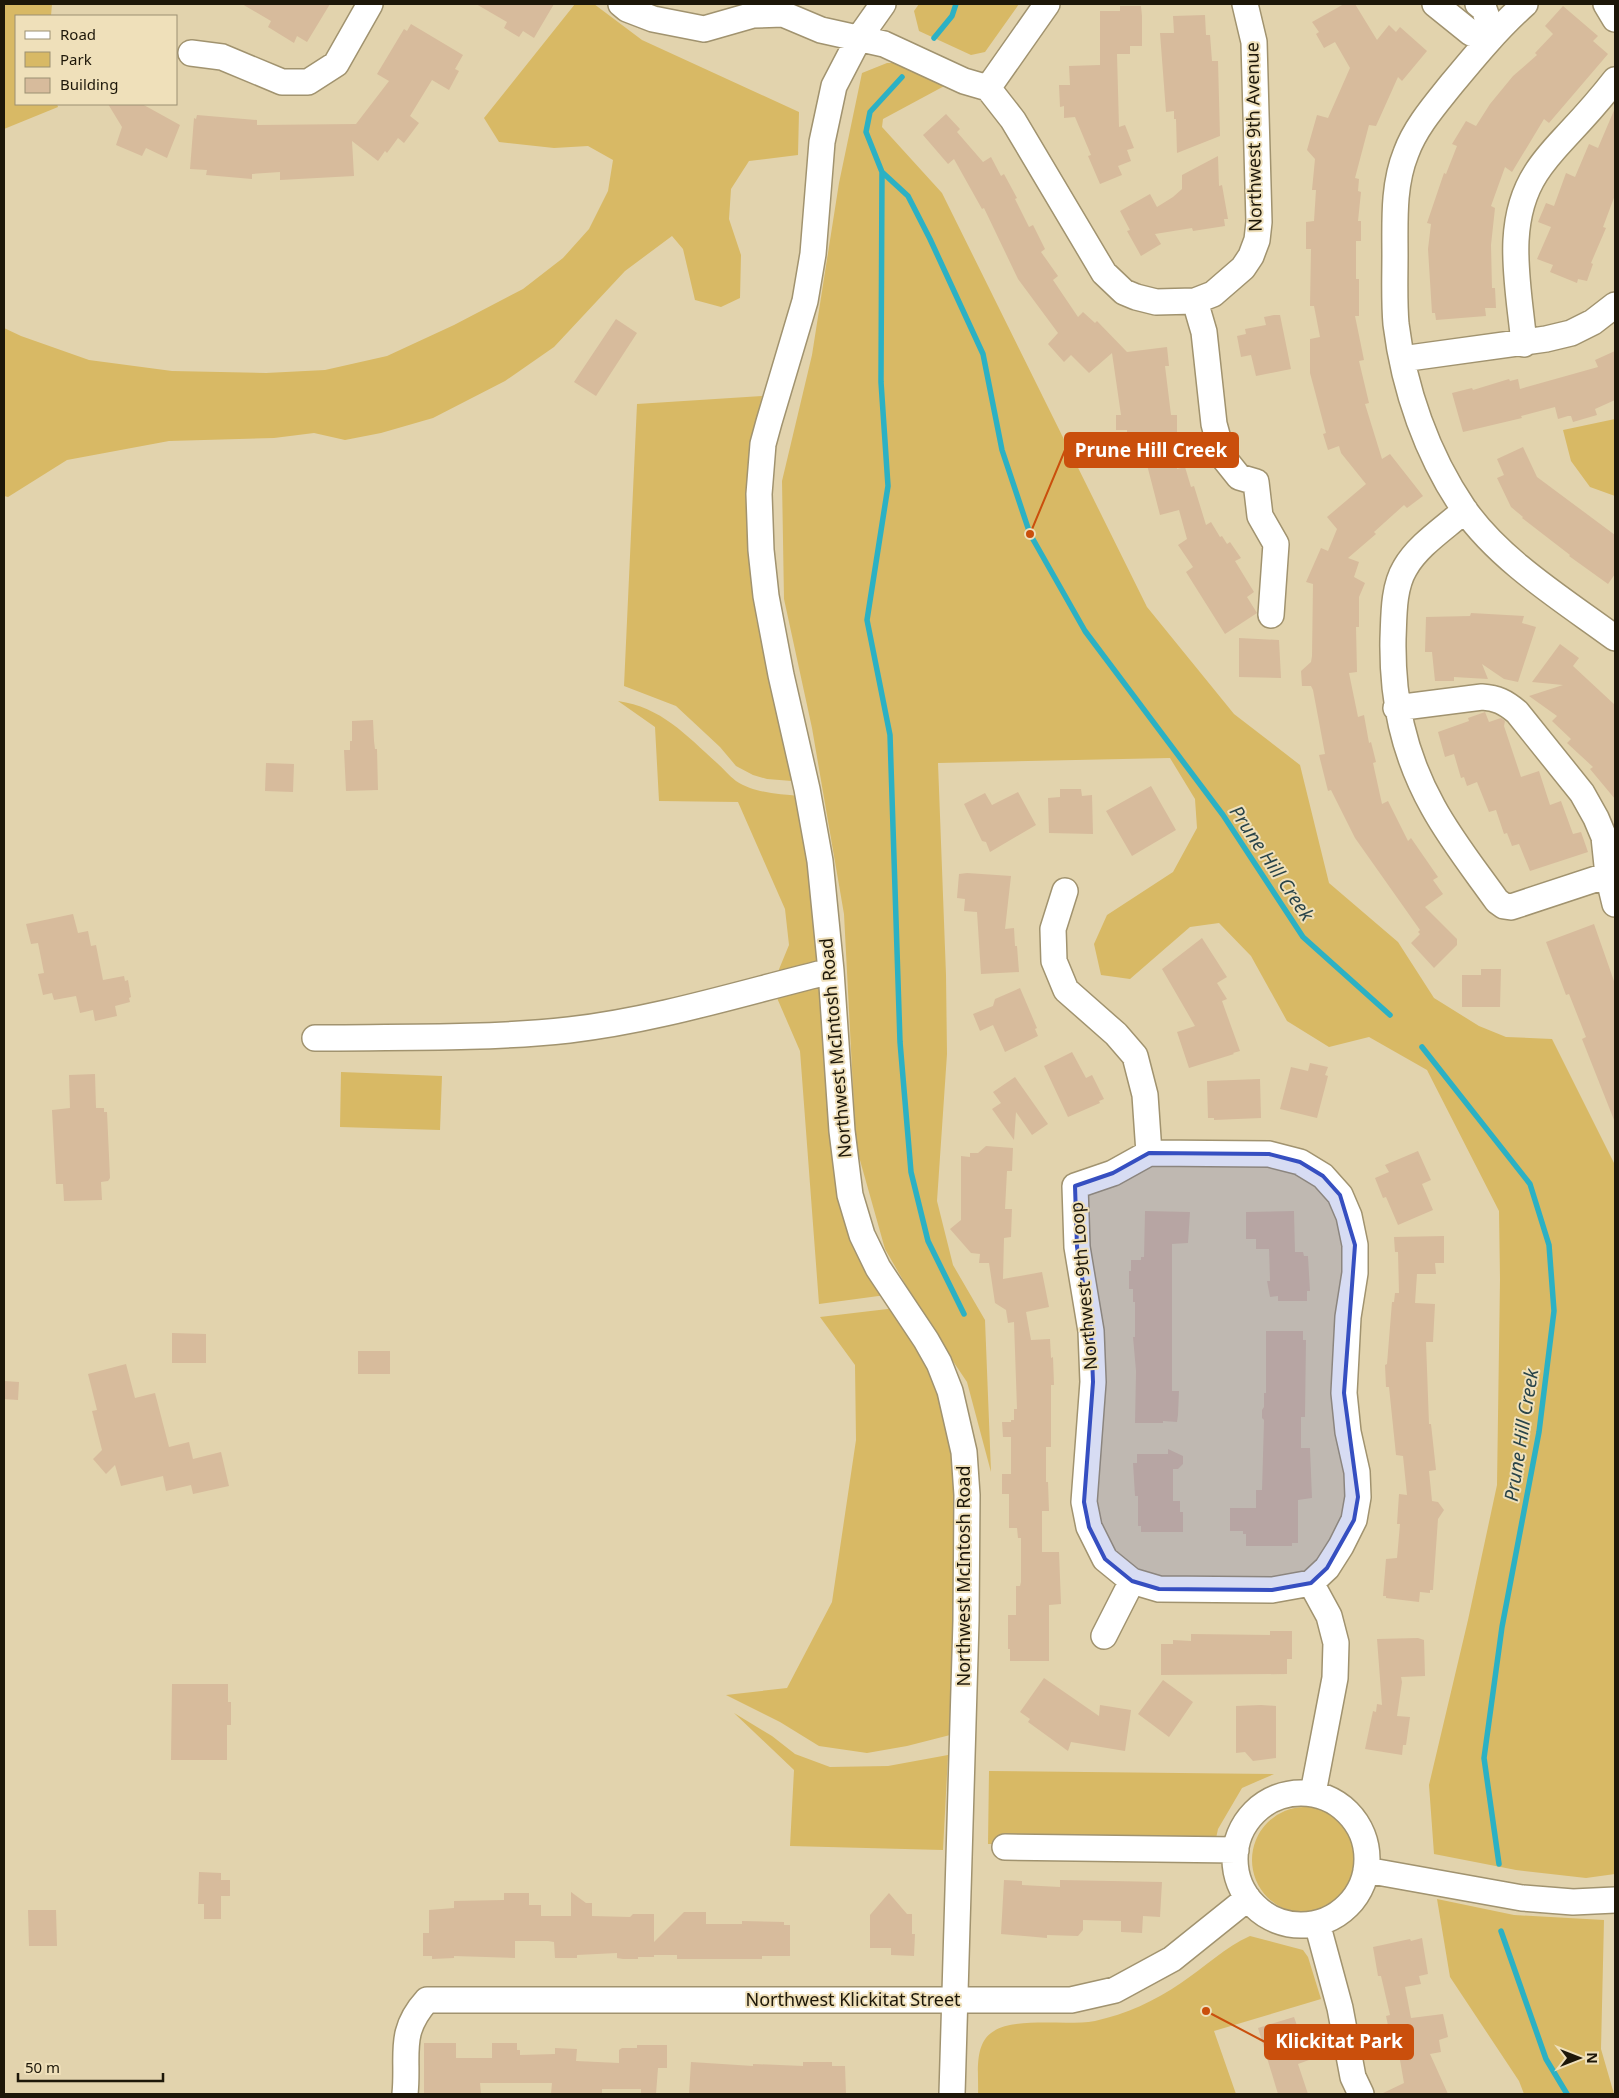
<svg xmlns="http://www.w3.org/2000/svg" width="1619" height="2098" font-family="'Noto Sans',sans-serif">
	<style>
		.green { fill: #d8b965 }
		.lines { fill: none; stroke-linecap: round; stroke-linejoin: round }
		.stream { stroke: #2cb1c4; stroke-width: 5.5 }
		.building { fill: #d7bb9c }
		.minor-casing { stroke: #a1936f; stroke-width: 28 }
		.minor { stroke: #fff; stroke-width: 25 }
		.marked { fill: #364fc1; fill-opacity: 0.2; stroke: #364fc1; stroke-width: 4; stroke-linejoin: round }
		.labels { text-anchor: middle; stroke-width: 4; stroke-linejoin: round; paint-order: stroke }
		.street-label { font-size: 18px; fill: #1d1709; stroke: #efe0ba }
		.water-label { font-size: 19px; font-style: italic; fill: #294449; stroke: #efe0ba }
		.leader { fill: none; stroke: #ca4f0c; stroke-width: 2 }
		.callout-dot { fill: #ca4f0c; stroke: #efe0ba; stroke-width: 2 }
		.callout { fill: #ca4f0c; stroke: #ca4f0c; stroke-width: 2 }
		.callout-label { font-size: 19px; text-anchor: middle; font-weight: bold; fill: #fff }
	</style>
	<rect width="100%" height="100%" fill="#e2d3ad"/>
	<path class="green" d="M4,4H52L51,16H16V104H57L58,107L4,129Z
		M575,4H594L642,40L799,112L798,155L749,161L731,189L729,219L741,255L740,298L721,307L695,300L683,249L672,236L625,271L554,347L505,381L433,418L381,433L345,440L314,433L274,438L169,441L67,460L8,497L4,496V328L21,336L89,360L172,371L266,373L325,370L387,356L454,325L523,289L563,258L589,229L608,191L613,160L588,146L554,148L499,142L484,118Z
		M919,4H1019L985,52L971,55L919,31L914,11Z
		M887,63H902L948,84L883,119L882,127L942,193L1147,607L1234,714L1300,765L1329,883L1398,942L1434,998L1479,1026L1506,1037L1552,1039L1615,1165V1874L1586,1878L1516,1870L1434,1854L1429,1785L1468,1620L1497,1485L1500,1279L1499,1211L1427,1070L1369,1037L1329,1047L1287,1021L1251,956L1219,923L1190,927L1130,979L1101,975L1094,944L1107,915L1173,872L1197,828L1195,799L1170,758L938,763L946,975L947,1054L937,1201L953,1265L985,1320L991,1472L967,1382L930,1327L885,1249L856,1146L844,914L812,728L784,599L782,481L812,355L839,183L862,73Z
		M762,396L753,449L756,619L767,657L792,781L767,779L753,775L736,766L720,747L676,706L624,686L637,404Z
		M1615,419V496L1590,487L1571,461L1563,430Z
		M618,701C661,707 686,735 717,763C723,768 729,776 736,781C754,793 778,794 799,796L825,967L775,979L789,945L785,909L738,802L659,801L655,727Z
		M825,978L829,1057V1124L843,1218L886,1295L819,1304L800,1051L774,991Z
		M341,1072L442,1076L440,1130L340,1127Z
		M896,1308L921,1347L952,1426L958,1486L954,1734L907,1746L867,1753L819,1746L780,1722L726,1695L787,1688L832,1602L856,1440L855,1365L820,1317Z
		M734,1713L772,1736L795,1754L830,1767L888,1766L948,1755L943,1850L790,1846L794,1770Z
		M989,1771L1274,1774L1242,1788L1218,1829L1215,1843L988,1844Z
		M1252 1860a53 53 0 1 1 106 0a53 53 0 1 1-106 0Z
		M1437,1899L1514,1915L1604,1920L1601,2049L1614,2094H1524L1519,2081L1450,1977Z
		M1250,1936L1303,1950L1308,1957L1321,1999L1214,2031L1236,2094H978C979,2074 973,2043 994,2031C1016,2017 1067,2026 1095,2021C1126,2014 1155,2001 1181,1983C1205,1967 1225,1947 1250,1936Z"/>
	<g class="lines">
		<path class="stream" d="M934,38L952,16L956,4
			M902,77L870,112L866,132L882,172L908,196L930,239L983,354L1002,450L1030,534L1085,631L1223,815L1303,937L1390,1015
			M882,172L881,382L888,486L867,620L890,735L900,1042L911,1172L928,1241L964,1314
			M1422,1047L1530,1184L1549,1245L1554,1311L1539,1432L1502,1627L1484,1758L1499,1864
			M1501,1931L1546,2059L1567,2094"/>
	</g>
	<path class="building" d="M242,4H330L307,42L297,36L294,43L268,27L271,21Z
		M476,4H554L534,38L523,31L519,37L504,28L507,22Z
		M1344,4H1355L1377,40L1389,25L1396,32L1400,27L1427,51L1402,81L1398,77L1376,126L1369,125L1355,178L1359,179L1358,191L1361,192L1358,221H1361V241H1356V279H1359V316H1355L1364,360L1359,361L1369,403L1365,404L1382,459L1390,454L1423,496L1407,508L1404,505L1374,532L1376,534L1348,558L1359,562L1354,577L1365,583L1359,597V627H1356L1357,672L1349,673L1358,717L1364,715L1369,743L1371,742L1376,762L1373,763L1382,804L1388,801L1408,841L1411,838L1438,877L1433,880L1443,894L1425,907L1457,939V945L1434,968L1411,943L1420,934L1418,932L1420,930L1355,838L1331,790L1328,791L1319,755L1325,754L1313,690L1311,686H1302L1301,671L1311,662L1312,656L1313,584L1306,582L1321,548L1328,551L1337,529L1327,517L1366,484L1341,453L1339,446L1328,450L1323,434L1326,433L1310,373V339L1320,337L1314,306H1310L1311,249H1306V222L1314,221L1316,190H1312L1315,159L1307,150L1317,115L1328,118L1350,68L1335,42L1324,48L1316,34L1319,32L1312,22Z
		M1120,6H1141L1142,16V46H1130V54H1117L1119,127L1125,125L1134,148L1127,150L1131,161L1118,166L1122,175L1100,184L1088,156L1091,155L1075,117L1064,118V106L1060,107L1059,85H1070L1069,66L1100,65V11H1120Z
		M1563,6L1598,36L1593,41L1608,54L1549,123L1544,119L1512,172L1505,167L1491,206L1495,208L1491,245L1492,288H1495L1496,308H1485L1486,316L1436,320L1435,313H1432L1428,249L1431,224L1427,223L1444,173L1446,174L1457,146L1452,144L1466,121L1476,126L1490,104L1513,76L1537,55L1535,53L1553,34L1545,26Z
		M1205,15L1206,35H1210L1212,61H1218L1220,136L1177,153L1176,119H1174V111L1166,112L1160,33H1174L1173,16Z
		M411,24L463,55L455,69L459,71L449,90L432,80L410,116L419,123L404,143L398,138L387,153L385,151L378,161L352,141L354,176L280,180V172L252,174V179L206,175L207,170L190,169L194,118L196,119L197,115L257,120V125L356,124L389,81L377,74L404,29L407,31Z
		M108,104H142L180,125L167,158L146,148L142,156L116,145L122,127Z
		M1615,108V195L1603,227L1606,228L1591,263L1593,264L1587,281L1578,279L1577,283L1550,272L1553,265L1537,259L1551,227L1538,222L1546,203L1554,206L1566,173L1575,177L1589,144L1598,148Z
		M946,114L960,129L957,132L983,162L991,157L1001,176L1004,174L1017,198L1015,199L1029,227L1033,225L1045,249L1041,252L1058,276L1053,280L1078,317L1083,312L1095,323L1097,321L1127,352L1167,347L1169,366H1165L1171,415H1177V469L1185,467L1191,487L1194,486L1206,525L1211,522L1220,537L1222,536L1227,544L1230,542L1241,558L1235,561L1254,592L1247,597L1257,613L1225,634L1186,572L1193,567L1178,545L1187,539L1179,510L1160,515L1146,461H1127V430H1116V415H1121L1112,353L1089,373L1071,355L1064,362L1048,344L1058,333L1018,279L984,208L982,209L954,159L948,164L923,135Z
		M1218,156L1219,186L1222,185L1228,219H1224L1225,226L1193,231L1192,228L1155,234L1161,244L1141,256L1127,231L1130,230L1120,211L1150,194L1157,207L1173,197L1182,189V175Z
		M1274,315H1280L1291,369L1256,376L1251,355L1241,357L1237,336L1246,334L1245,329L1266,325L1264,317Z
		M616,319L637,333L596,396L574,382Z
		M1615,351V400L1595,409L1597,415L1573,422L1571,416H1568L1558,419L1555,407L1521,416L1522,418L1463,432L1452,393L1472,388L1473,390L1509,379L1510,381L1518,379L1520,389L1598,367L1595,360Z
		M1523,447L1537,477L1615,535V574L1608,584L1569,556L1570,555L1522,518L1523,517L1511,507L1497,478L1504,475L1497,459Z
		M1471,613L1524,616L1522,623L1536,627L1518,682L1504,679L1482,664L1488,679L1454,677V681H1435L1432,652H1425L1426,617L1470,616Z
		M1239,638L1279,640L1281,678L1239,677Z
		M1560,644L1579,658L1573,666L1615,705V799L1590,769L1593,767L1567,743L1571,739L1552,721L1557,716L1529,696L1563,685L1532,682Z
		M1485,712L1489,722L1501,718L1505,721L1504,726L1521,777L1539,771L1550,805L1561,801L1573,834L1581,832L1588,852L1530,871L1519,844L1512,846L1507,833L1504,834L1496,810L1489,812L1477,782L1467,786L1464,777L1461,778L1454,754L1445,757L1438,732L1469,721L1468,718Z
		M373,720L374,741L375,749H377L378,790L346,791L344,750H350V741H352V721Z
		M266,763L294,764L293,792L265,791Z
		M1151,786L1176,830L1132,856L1106,811Z
		M1060,789H1081L1082,796L1092,795L1093,834L1049,833L1048,798L1060,797Z
		M1018,792L1036,825L990,852L986,842L982,841L964,804L985,793L992,805Z
		M967,873L1011,876L1005,929L1014,928L1015,946H1017L1019,972L981,974L977,912L964,911L965,899L957,898L959,874Z
		M73,914L78,933L88,931L91,946L96,945L103,980L124,976L125,981L128,980L131,997L129,998L130,1002L115,1006L117,1016L95,1021L93,1010L80,1013L76,996L54,1000L52,993L43,995L38,974L44,973L38,943L31,944L26,924Z
		M1594,924L1615,984L1614,1120L1582,1039L1586,1037L1569,994L1566,995L1546,942Z
		M1202,938L1227,977L1217,983L1227,999L1222,1001L1240,1051L1233,1053L1234,1054L1189,1068L1177,1032L1195,1026L1162,969Z
		M1481,969H1501L1500,1007H1462V975H1481Z
		M1020,988L1037,1028L1035,1029L1038,1036L1005,1052L993,1025L980,1031L973,1014L993,1006L995,999Z
		M1072,1052L1086,1078L1092,1075L1104,1099L1099,1101L1100,1103L1068,1117L1044,1066Z
		M1310,1063L1328,1067L1325,1075L1328,1076L1317,1118L1280,1109L1291,1067L1308,1071Z
		M95,1074L96,1108H104V1112H107L110,1178L108,1181L101,1182L102,1200L64,1201L63,1184H56L52,1110L70,1108L69,1075Z
		M1015,1077L1048,1124L1032,1135L1016,1112L1014,1140L992,1109L1001,1103L993,1092Z
		M1260,1079L1261,1118L1214,1120V1118H1208L1207,1081Z
		M986,1146L1013,1148L1012,1171H1007L1005,1209H1012L1011,1237L1004,1238L1003,1279L1042,1272L1049,1307L1026,1312L1031,1340L1050,1339L1051,1358L1053,1357L1054,1385H1051V1447H1046V1482H1048L1049,1511H1042V1552H1059L1061,1604L1049,1605V1661H1010V1649H1008V1615H1016V1586H1020L1021,1582V1538H1018L1017,1528H1009V1494H1002V1474H1011V1437H1003L1002,1422H1011V1420H1014V1409H1017L1014,1322L1008,1323L1006,1310L995,1303L989,1263H979L980,1254L971,1253L950,1229L961,1220V1156L970,1157V1153H978Z
		M1418,1151L1431,1180L1422,1184L1433,1210L1398,1225L1386,1197L1383,1198L1375,1178L1389,1172L1385,1165Z
		M1145,1211L1190,1212L1188,1243L1172,1244V1391H1179L1178,1415L1177,1422L1163,1421V1423H1135L1136,1371L1133,1337H1135V1302H1133V1289H1129V1271H1131V1260H1141V1257H1144Z
		M1294,1211L1295,1252H1303L1304,1256H1308L1310,1291H1307V1301H1278V1296L1270,1297L1267,1281H1270L1269,1249H1256V1239H1246V1212Z
		M1444,1236V1263H1435L1436,1274H1417L1415,1303L1435,1304L1433,1342H1426L1429,1424H1431L1436,1470L1429,1471L1432,1501L1438,1502L1444,1510L1438,1519L1433,1590H1430V1593L1420,1592L1419,1602L1386,1598V1596H1383L1386,1559L1397,1558L1400,1524H1397L1399,1494L1407,1495L1403,1456L1396,1455L1389,1387H1386L1385,1365L1387,1364L1392,1302H1394L1395,1293H1399L1398,1252H1395L1394,1237Z
		M1266,1331H1303V1340H1306L1305,1417H1301V1448H1310L1312,1498L1298,1500V1543H1292V1546H1246V1534H1243V1531H1230V1508H1256V1490H1262L1264,1420L1262,1418V1410L1264,1407V1393H1266Z
		M172,1333L206,1334V1363H172Z
		M358,1351H390V1374H358Z
		M126,1364L135,1398L155,1393L169,1447L189,1442L193,1459L221,1452L229,1486L193,1494L191,1485L166,1491L163,1476L121,1486L115,1465L106,1474L93,1459L102,1450L92,1411L97,1410L88,1374Z
		M4,1381L19,1382L18,1400L4,1399Z
		M1168,1449L1183,1456V1464L1178,1469H1173V1501H1180V1512H1183V1532H1141V1526H1138V1496H1135L1133,1463H1137V1454H1168Z
		M1270,1631H1292V1659H1287V1674L1161,1675V1644H1173V1640L1191,1641V1634L1270,1635Z
		M1418,1638L1424,1640L1425,1676L1401,1677L1402,1682L1397,1716L1410,1717L1406,1745H1403L1402,1755L1365,1749L1373,1711L1376,1712L1377,1704L1382,1705L1377,1639Z
		M1044,1678L1099,1716L1100,1705L1131,1710L1125,1751L1071,1742L1068,1751L1028,1722L1030,1719L1020,1712Z
		M1163,1680L1193,1702L1169,1737L1138,1714Z
		M172,1684H228V1702H231V1725H227V1760H171Z
		M1261,1705L1276,1706V1758L1253,1761L1245,1752L1236,1753V1706Z
		M199,1872L221,1873V1880H230V1896H221V1919H204V1904H198Z
		M1004,1880L1022,1881V1885L1060,1887V1880L1162,1882L1160,1917L1143,1916L1142,1933L1121,1932V1921L1083,1920V1930L1078,1936L1047,1935V1938L1001,1934Z
		M571,1892L586,1903H592V1916L630,1917L633,1914H654V1942L684,1912H706V1924H742V1921L784,1922V1925H790V1956H762V1959H677V1955H654V1957H638V1959H623L617,1958V1953L577,1955V1958H555L554,1942L548,1941H515V1958L454,1956V1958L432,1959V1956H423V1933H429V1910L454,1908V1901L504,1900V1893H529V1905H541V1916H571Z
		M889,1893L907,1914H912V1934H915L914,1956L891,1955V1948H870V1915Z
		M28,1910H56L57,1946H29Z
		M1422,1938L1428,1974L1419,1976L1421,1984L1405,1987L1411,2018L1443,2014L1448,2037L1439,2040L1441,2052L1430,2054L1448,2094H1381L1404,2083L1397,2043L1392,2044L1386,2016L1390,2015L1381,1976H1378L1373,1947L1410,1939L1411,1941Z
		M1294,2017L1309,2060L1298,2064L1308,2094H1278L1258,2028Z
		M424,2043H456V2058H492V2043H517V2050H520V2055L555,2054V2048L577,2049L576,2061L619,2063V2050L622,2048H637V2045H667V2068H658L656,2094H641V2089H602V2094H551L552,2083H480L481,2094H424Z
		M691,2062L753,2066V2064L803,2066V2062H832V2066H845L846,2094H689Z"/>
	<g class="lines">
		<g class="minor-casing">
			<path id="minor" d="M621,4L627,9L653,19L704,29L753,15L783,14L821,30L884,44L964,81L988,88L1013,120L1104,273L1124,292L1136,297L1156,302L1195,301L1213,294L1243,268L1251,256L1257,240L1259,222L1254,42L1245,4
				M883,4L859,38L834,86L822,142L813,254L805,301L769,422L763,444L759,494L761,550L766,596L781,675L807,789L820,861L831,971L842,1131L850,1195L862,1235L878,1268L926,1340L939,1363L950,1391L964,1452L967,1495L966,1621L952,2094
				M1435,4L1471,33L1493,34L1484,9L1478,4
				M1525,4C1497,29 1474,57 1450,86C1434,106 1415,128 1406,153C1393,185 1395,221 1395,255C1395,278 1394,301 1396,324C1404,389 1427,455 1464,509C1500,561 1565,601 1615,638
				M1606,4L1615,19
				M191,53L222,57L282,82H308L336,64L370,4
				M988,88L1047,4
				M1195,301L1204,332L1214,424L1223,457L1239,477L1256,482L1260,516L1276,544L1271,615
				M1524,344C1519,287 1503,224 1536,173C1546,157 1558,145 1570,132C1586,115 1601,98 1615,80
				M1402,359L1546,339L1571,333L1593,322L1615,305
				M1465,510C1445,528 1418,545 1405,568C1393,588 1394,616 1393,639C1392,699 1403,753 1433,807C1451,840 1475,870 1497,901L1504,906L1511,907L1608,875
				M1396,708L1482,697C1497,698 1505,702 1517,712L1582,793L1596,818L1604,837L1608,875L1615,904
				M1065,891L1053,929L1054,961L1066,990L1116,1034L1135,1056L1145,1095L1149,1153
				M315,1038C399,1037 485,1039 569,1030C657,1020 745,992 831,971
				M1149,1153L1269,1154L1300,1162L1323,1176L1340,1195L1349,1216L1355,1245V1273L1348,1317L1344,1393L1348,1432L1357,1472L1358,1497L1354,1520L1341,1546L1327,1568L1311,1583L1272,1590L1159,1589L1132,1581L1105,1559L1089,1527L1084,1502L1093,1382L1091,1331L1077,1247L1075,1186L1113,1173Z
				M1311,1583L1329,1616L1336,1643L1335,1678L1313,1793
				M1104,1636L1132,1581
				M1235 1859a66 66 0 1 1 132 0a66 66 0 1 1-132 0Z
				M1005,1847L1236,1850
				M1366,1870L1522,1898L1573,1902L1615,1900
				M1317,1923L1340,2008L1353,2077L1361,2094
				M405,2094C409,2055 397,2033 427,2000H1071L1115,1990L1172,1959L1248,1898"/>
		</g>
		<use href="#minor" class="minor"/>
	</g>
	<path class="marked" d="M1149,1153L1269,1154L1300,1162L1323,1176L1340,1195L1355,1245L1344,1393L1358,1497L1354,1520L1327,1568L1311,1583L1272,1590L1159,1589L1132,1581L1105,1559L1089,1527L1084,1502L1093,1382L1091,1331L1077,1247L1075,1186L1113,1173Z"/>
	<g class="labels">
		<g class="street-label">
			<text transform="translate(1254 137) rotate(-91)" y="6">Northwest 9th Avenue</text>
			<text transform="translate(836 1048) rotate(-95)" y="6">Northwest McIntosh Road</text>
			<text transform="translate(1084 1286) rotate(-95)" y="6">Northwest 9th Loop</text>
			<text transform="translate(964 1576) rotate(-90)" y="6">Northwest McIntosh Road</text>
			<text x="853" y="2006">Northwest Klickitat Street</text>
		</g>
		<g class="water-label">
			<text transform="translate(1272 863) rotate(56)" y="7">Prune Hill Creek</text>
			<text transform="translate(1521 1435) rotate(-81)" y="7">Prune Hill Creek</text>
		</g>
	</g>
	<path class="leader" d="M1030 534L1065 450M1206 2011L1265 2042"/>
	<g class="callout-dot">
		<circle cx="1030" cy="534" r="5"/>
		<circle cx="1206" cy="2011" r="5"/>
	</g>
	<g class="callout">
		<rect x="1065" y="433" width="173" height="34" rx="5"/>
		<rect x="1265" y="2025" width="148" height="34" rx="5"/>
	</g>
	<g class="callout-label">
		<text x="1151" y="457">Prune Hill Creek</text>
		<text x="1339" y="2048">Klickitat Park</text>
	</g>
	<rect width="1619" height="2098" fill="none" stroke="#1d1709" stroke-width="10"/>
	<rect x="15" y="15" width="162" height="90" fill="#efe0ba" stroke="#9b9073"/>
	<rect x="25" y="31" width="25" height="8" fill="#ffffff" stroke="#9b9073"/>
	<text x="60" y="40" font-size="15" fill="#1d1709">Road</text>
	<rect x="25" y="52" width="25" height="15" fill="#d8b965" stroke="#9b9073"/>
	<text x="60" y="65" font-size="15" fill="#1d1709">Park</text>
	<rect x="25" y="78" width="25" height="15" fill="#d7bb9c" stroke="#9b9073"/>
	<text x="60" y="90" font-size="15" fill="#1d1709">Building</text>
	<g transform="translate(1579 2058) rotate(90)" stroke="#efe0ba" stroke-width="4" paint-order="stroke">
	<path d="M0-4L9 19L0 12L-9 19Z" fill="#1d1709"/>
	<text y="-8" font-size="14" font-weight="bold" text-anchor="middle" fill="#1d1709">N</text>
	</g>
	<path d="M18 2073v8h145v-8" fill="none" stroke="#1d1709" stroke-width="2.5"/>
	<text x="25" y="2073" font-size="15" fill="#1d1709" stroke="#efe0ba" stroke-width="4" paint-order="stroke">50 m</text>
</svg>
